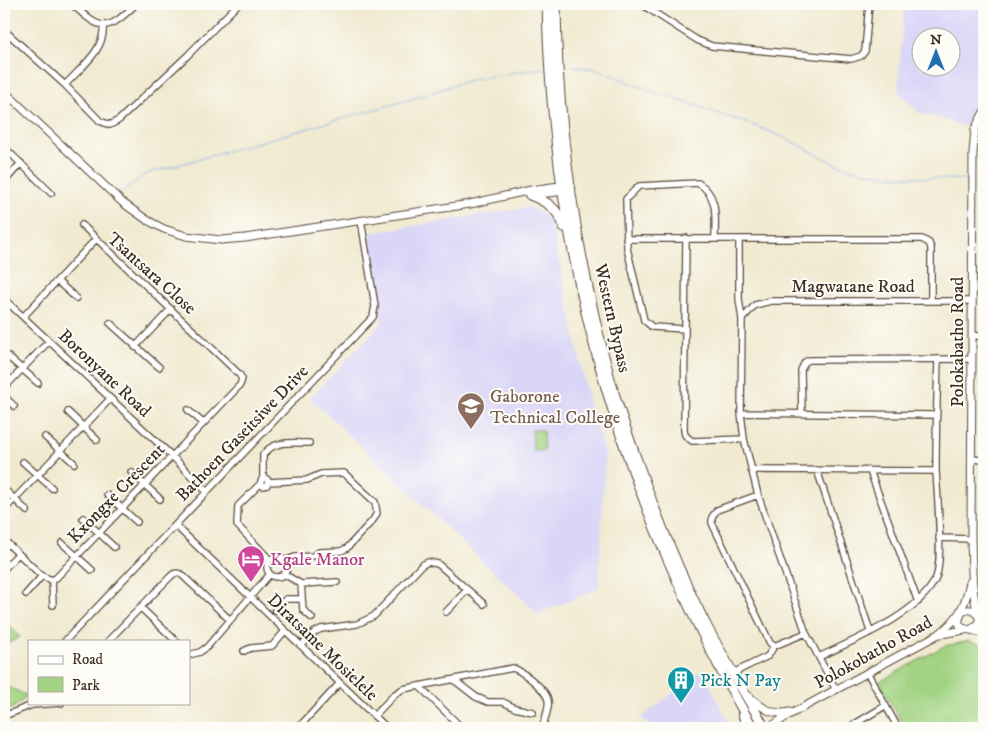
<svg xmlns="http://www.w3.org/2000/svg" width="988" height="732" font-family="'IM FELL DW Pica',serif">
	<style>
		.built { fill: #dad6f7; fill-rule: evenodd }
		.green { fill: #a1d382; stroke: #6e7e50 }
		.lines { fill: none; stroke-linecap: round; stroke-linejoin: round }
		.stream { stroke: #7babe5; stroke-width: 1 }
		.minor-casing { stroke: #564739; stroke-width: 8 }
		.tertiary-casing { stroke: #564739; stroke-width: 9 }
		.trunk-casing { stroke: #564739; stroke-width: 11 }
		.minor { stroke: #fff; stroke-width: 5.5 }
		.tertiary { stroke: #fff; stroke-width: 7 }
		.trunk { stroke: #fff; stroke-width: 9 }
		.labels { text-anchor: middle; stroke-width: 4; stroke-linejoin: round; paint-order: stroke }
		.street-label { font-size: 18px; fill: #3b2a1e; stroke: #fdfcf7 }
		.education-label { font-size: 18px; fill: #785e54; stroke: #fdfcf7; text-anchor: start }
		.hotel-label { font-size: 18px; fill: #b23c85; stroke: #fdfcf7; text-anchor: start }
		.culture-label { font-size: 18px; fill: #0d838f; stroke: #fdfcf7; text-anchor: start }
	</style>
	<rect width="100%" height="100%" fill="#fdfcf7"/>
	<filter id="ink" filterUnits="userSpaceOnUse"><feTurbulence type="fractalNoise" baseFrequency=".02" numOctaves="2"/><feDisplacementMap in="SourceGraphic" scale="10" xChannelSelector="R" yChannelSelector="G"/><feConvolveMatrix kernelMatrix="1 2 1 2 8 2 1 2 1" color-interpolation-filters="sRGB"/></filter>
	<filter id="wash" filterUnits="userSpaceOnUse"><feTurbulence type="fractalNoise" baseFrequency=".0096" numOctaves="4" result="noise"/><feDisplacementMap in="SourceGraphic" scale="20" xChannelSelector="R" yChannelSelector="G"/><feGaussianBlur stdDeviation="1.12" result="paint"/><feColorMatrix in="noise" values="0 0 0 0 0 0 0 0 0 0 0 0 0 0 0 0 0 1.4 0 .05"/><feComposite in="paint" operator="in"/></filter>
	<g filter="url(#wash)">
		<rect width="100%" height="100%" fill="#f1ead1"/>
		<path class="built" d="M904,4H984V97L965,126L920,113L898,93ZM920,38H950V68H920Z
			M530,207L550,219L590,407L605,454L599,588L538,614L310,398L382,323L369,233Z
			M702,670L732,728H652L641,718Z"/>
		<path class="green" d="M532,430H543L544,451H533Z
			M4,620L20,637L4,646Z
			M969,641L984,646V728H905L879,682L944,646Z
			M4,685L26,695C21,704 13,708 4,712Z"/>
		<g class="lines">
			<path class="stream" d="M573,66L599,70L651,91L747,123L781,136L836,164L856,170L891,176L968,180
				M981,181L984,182
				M121,192L146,174L408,100L473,79L544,68"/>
		</g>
	</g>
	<g filter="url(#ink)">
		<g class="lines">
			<g class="minor-casing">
				<path id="minor" d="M72,4C102,32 107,32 136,4
					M641,4L697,40L712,46L851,59L861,56L865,51L869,4
					M4,30L65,85L100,121L110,125L119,120L187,56L238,4
					M65,85C80,68 106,50 103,25
					M4,147L51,193
					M4,182L21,163
					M686,238L684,430L685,435L692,441L744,439
					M626,239H922L929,243L931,248V301
					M739,240V299L742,319L741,413L744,439L758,495L806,633L836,690
					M57,281L76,298
					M4,299L172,456L206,491
					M23,317L96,239
					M742,319L755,305L771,301H972
					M110,323L159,367
					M685,329L652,327L644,320L627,248L626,199L639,186L698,183C719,195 715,218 715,239
					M972,335L984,337
					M135,347L171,309
					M6,355L38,383
					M4,388L49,341
					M4,396L14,406
					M188,410L203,423
					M68,412L97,440
					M741,413L936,415
					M802,414L801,370L805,362L809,360L971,359
					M45,437L74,463
					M971,459L984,460
					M23,462L52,488
					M751,470L936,471
					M817,470L870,631
					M870,471L918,602
					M131,472L160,499
					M263,478V455C273,440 292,443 309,443
					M268,482L307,480L321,474L344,473L375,502L377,513L373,520L347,548L341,551L319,552L313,556L295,557L285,561
					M260,484L263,486L267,485L268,480L265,478L262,479L260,484L238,506L237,525L270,560
					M4,489L27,511
					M107,495L137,522
					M758,495L717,510L712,517V523L770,643L774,646L806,633
					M4,510L110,399
					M83,518L114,547
					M175,525L387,728
					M939,538L971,539
					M4,540L42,576L52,580L56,578L240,385L242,379L239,374L82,225
					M62,543L92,570
					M267 567a10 10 0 1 1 20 0a10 10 0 1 1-20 0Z
					M4,569L18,554
					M284,574L301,584L337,582
					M52,580L53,605
					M301,584L303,610L312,618
					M26,594L42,576
					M140,607L176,641
					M275,610L286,599H302
					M446,612L467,590
					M65,641L373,317L375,306L361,220
					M108,641L169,578C173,574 175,572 181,574L230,620
					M301,646L315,632L321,629L357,624L374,616L422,565L428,562L438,564L484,604
					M244,651L251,648L272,646L285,631
					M189,655L200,652L207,647L270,574
					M819,657C854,640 916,616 935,580C944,564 937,492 936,470C936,433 937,396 938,359
					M867,672L898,728
					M733,673L768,656L774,646
					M454,680L476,697L488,702H503L515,708L533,712
					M419,686L462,728
					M741,714L746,728
					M4,716L32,705L61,703
					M374,716L395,694L403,689L513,668C523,672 546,689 548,700C550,709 544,720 542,728
					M298,728L339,684
					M848,728L885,706"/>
			</g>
			<g class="tertiary-casing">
				<path id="tertiary" d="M4,91L123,203L147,220L164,229L186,236L221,240L245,238L470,204L531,190L566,185
					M529,195L566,191
					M978,614C971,590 972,564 971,539L973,153L975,129L984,112
					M979,617V624L970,630L962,628L958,622L962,612C973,605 977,615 984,623
					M970,630L984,633
					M941,634L965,630
					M749,696C762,708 772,716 790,712
					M769,728L787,716L939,634C958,619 965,607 970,582"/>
			</g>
			<g class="trunk-casing">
				<path id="trunk" d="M547,4C552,261 624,506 753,728
					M556,4C557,134 578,264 613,390C621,415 630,441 639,466C658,520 680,574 706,625C725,660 745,694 765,728
					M530,195C546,201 559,209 564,227"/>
			</g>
			<use href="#minor" class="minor"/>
			<use href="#tertiary" class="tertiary"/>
			<use href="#trunk" class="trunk"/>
		</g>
	</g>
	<defs>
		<g id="university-pin" transform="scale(1.4375)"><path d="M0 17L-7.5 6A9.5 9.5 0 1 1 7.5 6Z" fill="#8d6e63" stroke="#fdfcf7"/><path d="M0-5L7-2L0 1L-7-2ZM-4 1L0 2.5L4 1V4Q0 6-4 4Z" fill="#fff"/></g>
		<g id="hotel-pin" transform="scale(1.4375)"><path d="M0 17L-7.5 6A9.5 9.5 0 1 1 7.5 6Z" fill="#d1479c" stroke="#fdfcf7"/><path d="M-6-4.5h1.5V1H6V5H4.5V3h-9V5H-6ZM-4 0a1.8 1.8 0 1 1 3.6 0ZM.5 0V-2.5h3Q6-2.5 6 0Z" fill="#fff"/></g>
		<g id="building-pin" transform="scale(1.4375)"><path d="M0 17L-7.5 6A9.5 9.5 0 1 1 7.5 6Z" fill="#0f9aa8" stroke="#fdfcf7"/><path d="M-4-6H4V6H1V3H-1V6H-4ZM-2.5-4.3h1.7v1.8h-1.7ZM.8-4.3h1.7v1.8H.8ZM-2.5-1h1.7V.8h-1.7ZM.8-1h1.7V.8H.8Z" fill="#fff"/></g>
	</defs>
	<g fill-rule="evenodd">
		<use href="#university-pin" x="471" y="406"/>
		<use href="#hotel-pin" x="251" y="559"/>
		<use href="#building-pin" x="681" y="680"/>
	</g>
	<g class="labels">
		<g class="street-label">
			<text transform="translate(152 273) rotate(42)" y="6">Tsantsara Close</text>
			<text x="853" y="292">Magwatane Road</text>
			<text transform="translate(613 318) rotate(77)" y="6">Western Bypass</text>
			<text transform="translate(957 342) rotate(-90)" y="6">Polokabatho Road</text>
			<text transform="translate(105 373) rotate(43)" y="6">Boronyane Road</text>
			<text transform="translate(242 433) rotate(-46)" y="6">Bathoen Gaseitsiwe Drive</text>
			<text transform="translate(116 493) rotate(-46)" y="6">Kxongxe Crescent</text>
			<text transform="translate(323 647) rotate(44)" y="6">Diratsame Mosielele</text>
			<text transform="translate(873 652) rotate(-29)" y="6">Polokobatho Road</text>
		</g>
		<g class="education-label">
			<text x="490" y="402">Gaborone<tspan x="490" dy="21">Technical College</tspan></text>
		</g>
		<g class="hotel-label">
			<text x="270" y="565">Kgale Manor</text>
		</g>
		<g class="culture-label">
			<text x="700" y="686">Pick N Pay</text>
		</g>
	</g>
	<rect width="988" height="732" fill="none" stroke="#fdfcf7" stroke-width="20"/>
	<rect x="28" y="640" width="162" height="65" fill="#fdfcf7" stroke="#afa8a0"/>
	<rect x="38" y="656" width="25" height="8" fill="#ffffff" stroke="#afa8a0"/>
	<text x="72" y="664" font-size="15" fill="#3b2a1e">Road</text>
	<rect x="38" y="677" width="25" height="15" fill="#a1d382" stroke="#afa8a0"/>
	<text x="72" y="690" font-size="15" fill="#3b2a1e">Park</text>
	<g transform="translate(936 52)"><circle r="24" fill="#fdfcf7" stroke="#afa8a0"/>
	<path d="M0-4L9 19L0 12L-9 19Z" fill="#1f6fb2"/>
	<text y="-8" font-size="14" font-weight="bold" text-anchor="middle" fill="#3b2a1e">N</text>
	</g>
</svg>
